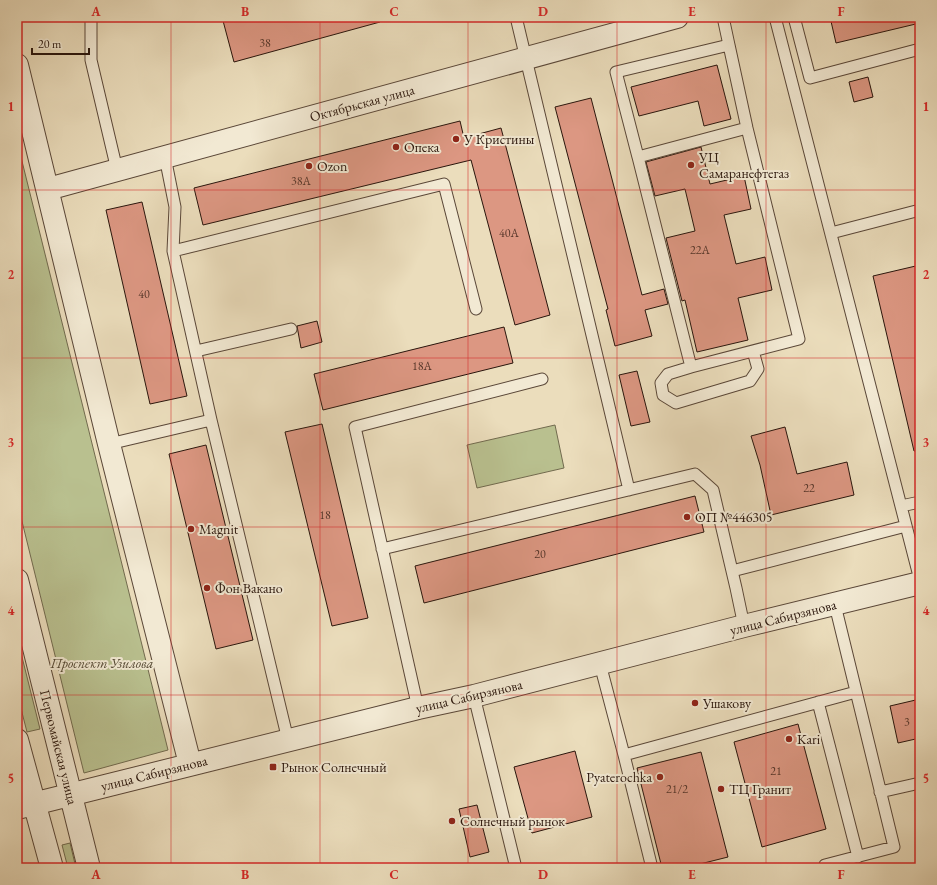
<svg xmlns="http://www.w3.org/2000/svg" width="937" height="885" font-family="'EB Garamond',serif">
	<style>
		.green { fill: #b9c08f; stroke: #716a4e }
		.building { fill: #dc9782; stroke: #29150c }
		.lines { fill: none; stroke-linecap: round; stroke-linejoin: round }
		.lane-casing { stroke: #5a4738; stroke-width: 13 }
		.street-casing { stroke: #5a4738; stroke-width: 24 }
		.lane { stroke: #f2e9d3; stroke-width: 11 }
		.street { stroke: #f2e9d3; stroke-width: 22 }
		.grid { fill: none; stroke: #d62828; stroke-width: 1; stroke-opacity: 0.55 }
		.poi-dot { fill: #8f2418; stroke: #f2e9d3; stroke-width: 1.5 }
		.labels { text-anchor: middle; stroke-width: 4; stroke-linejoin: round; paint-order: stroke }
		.number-label { font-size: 12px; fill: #56362a }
		.street-label { font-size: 14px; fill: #29150c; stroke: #f2e9d3 }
		.poi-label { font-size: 14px; fill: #29150c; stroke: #f2e9d3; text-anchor: start }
		.park-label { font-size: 14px; font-style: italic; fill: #544833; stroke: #f2e9d3 }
		.neatline { fill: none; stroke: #d62828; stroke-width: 1.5 }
		.grid-label { font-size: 13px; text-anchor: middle; font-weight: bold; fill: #d62828 }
	</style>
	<rect width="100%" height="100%" fill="#ebddbc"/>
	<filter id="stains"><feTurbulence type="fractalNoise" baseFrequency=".005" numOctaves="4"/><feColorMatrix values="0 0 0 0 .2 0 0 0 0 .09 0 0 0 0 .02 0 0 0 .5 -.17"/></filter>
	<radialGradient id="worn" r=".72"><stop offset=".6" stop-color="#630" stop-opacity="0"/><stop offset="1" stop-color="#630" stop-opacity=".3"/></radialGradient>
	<path class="green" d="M17,141L168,750L84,773L17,501Z
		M555,425L564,468L477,488L467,445Z
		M17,637L40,729L27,732L17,693Z
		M70,843L76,868H68L62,845Z"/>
	<path class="building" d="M222,17H380V22L234,62Z
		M830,17H920V23L836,43Z
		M717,65L731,119L704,126L698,101L639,116L631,87Z
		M868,77L873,97L854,102L849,82Z
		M591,98L642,295L664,289L668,304L645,310L652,336L615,346L606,310L608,309L555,107Z
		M460,121L464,138L501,128L550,315L515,325L471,160L203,225L194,188Z
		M701,147L710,184L744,176L751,209L724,215L736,264L765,257L772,290L738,298L748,340L697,352L685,300L682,301L666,238L695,231L685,189L655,196L646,162Z
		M142,202L187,396L150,404L106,210Z
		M920,265V451H914L873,276Z
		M317,321L322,342L301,348L297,326Z
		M504,327L513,363L323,410L314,374Z
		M637,371L650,422L631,426L619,375Z
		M322,424L368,618L332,626L285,432Z
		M785,427L797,474L847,462L854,495L771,515L760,465L751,436Z
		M206,445L253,640L216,649L169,454Z
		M695,496L704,532L424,603L415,566Z
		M920,699V738L898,743L890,706Z
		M798,724L826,829L762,847L734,742Z
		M575,751L592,817L532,833L514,767Z
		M701,752L728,857L684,868H662L637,768Z
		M477,805L489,852L470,857L459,809Z"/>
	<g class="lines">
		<g class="lane-casing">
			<path id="lane" d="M91,17V60L117,170
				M516,17L629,490
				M723,17L729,45
				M775,17L920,580
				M794,17L810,78L920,49
				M165,157L175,207L173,251L211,420L288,740
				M638,157L616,72L729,45L747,128L799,339L691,367L638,157L747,128
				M831,233L920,210
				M173,251L444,184L476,309
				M196,351L291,329
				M691,367L668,374L661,383L663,395L676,403L750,381L758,369L753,351
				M109,444L211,420
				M901,506L920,502
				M382,549L695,474L713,490L736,588L744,626
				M732,571L906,526
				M600,664L624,755L856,692
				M474,696L516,868
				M818,702L858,857
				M418,708L355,427L542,379
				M624,755L652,868
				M880,792L920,783
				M825,868V865L894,847L835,605"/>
		</g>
		<g class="street-casing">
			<path id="street" d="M17,65L109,444L190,764
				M48,189L677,17
				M17,580L89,868
				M17,740L52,868
				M17,808L418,708L474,696L744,626L920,583"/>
		</g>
		<use href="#lane" class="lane"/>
		<use href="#street" class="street"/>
	</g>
	<path class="grid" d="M171,17V868M320,17V868M468,17V868M617,17V868M766,17V868M17,190H920M17,358H920M17,527H920M17,695H920"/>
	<g class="poi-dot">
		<circle cx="456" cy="139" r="4"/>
		<circle cx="396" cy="147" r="4"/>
		<circle cx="691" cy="165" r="4"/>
		<circle cx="309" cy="166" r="4"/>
		<circle cx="687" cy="517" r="4"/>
		<circle cx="191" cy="529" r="4"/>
		<circle cx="207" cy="588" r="4"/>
		<circle cx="695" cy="703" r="4"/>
		<circle cx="789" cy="739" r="4"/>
		<rect x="269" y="763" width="8" height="8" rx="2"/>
		<circle cx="660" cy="777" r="4"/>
		<circle cx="721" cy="789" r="4"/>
		<circle cx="452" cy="821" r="4"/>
	</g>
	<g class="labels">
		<g class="number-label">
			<text x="265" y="47">38</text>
			<text x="301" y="185">38А</text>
			<text x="509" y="237">40А</text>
			<text x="700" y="254">22А</text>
			<text x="144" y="298">40</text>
			<text x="422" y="370">18А</text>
			<text x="809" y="492">22</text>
			<text x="325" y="519">18</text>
			<text x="540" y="558">20</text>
			<text x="907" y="726">3</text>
			<text x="776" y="775">21</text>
			<text x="677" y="793">21/2</text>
		</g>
		<g class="street-label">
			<text transform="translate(362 103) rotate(-15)" y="5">Октябрьская улица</text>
			<text transform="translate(783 617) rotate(-14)" y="5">улица Сабирзянова</text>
			<text transform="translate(469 696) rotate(-13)" y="5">улица Сабирзянова</text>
			<text transform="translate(59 747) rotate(76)" y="5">Первомайская улица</text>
			<text transform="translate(154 773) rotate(-14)" y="5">улица Сабирзянова</text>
		</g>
		<g class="poi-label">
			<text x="464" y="144">У Кристины</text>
			<text x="404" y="152">Опека</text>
			<text x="699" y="162">УЦ<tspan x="699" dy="16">Самаранефтегаз</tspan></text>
			<text x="317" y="171">Ozon</text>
			<text x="695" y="522">ОП №446305</text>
			<text x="199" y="534">Magnit</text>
			<text x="215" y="593">Фон Вакано</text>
			<text x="703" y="708">Ушакову</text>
			<text x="797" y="744">Kari</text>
			<text x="281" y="772">Рынок Солнечный</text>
			<text x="652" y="782" text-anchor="end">Pyaterochka</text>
			<text x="729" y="794">ТЦ Гранит</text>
			<text x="460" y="826">Солнечный рынок</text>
		</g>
		<g class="park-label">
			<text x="102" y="668">Проспект Узилова</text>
		</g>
	</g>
	<rect width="937" height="885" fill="none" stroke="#ebddbc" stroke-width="44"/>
	<path d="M32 48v6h57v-6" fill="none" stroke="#29150c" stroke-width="2"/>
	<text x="38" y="48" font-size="12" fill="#29150c" stroke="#f2e9d3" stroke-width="3" paint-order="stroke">20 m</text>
	<rect x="22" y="22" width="893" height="841" class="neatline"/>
	<g class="grid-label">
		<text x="96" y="16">A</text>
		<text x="245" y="16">B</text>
		<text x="394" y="16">C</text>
		<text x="543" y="16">D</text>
		<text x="692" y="16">E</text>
		<text x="841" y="16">F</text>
		<text x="11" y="111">1</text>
		<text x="926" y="111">1</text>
		<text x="11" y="279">2</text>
		<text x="926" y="279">2</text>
		<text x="11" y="447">3</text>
		<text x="926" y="447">3</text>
		<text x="11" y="615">4</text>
		<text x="926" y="615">4</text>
		<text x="11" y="783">5</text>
		<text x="926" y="783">5</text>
		<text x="96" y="879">A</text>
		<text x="245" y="879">B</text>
		<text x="394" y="879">C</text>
		<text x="543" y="879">D</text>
		<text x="692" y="879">E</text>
		<text x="841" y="879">F</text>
	</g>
	<rect width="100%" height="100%" filter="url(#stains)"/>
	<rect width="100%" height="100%" fill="url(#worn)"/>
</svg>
